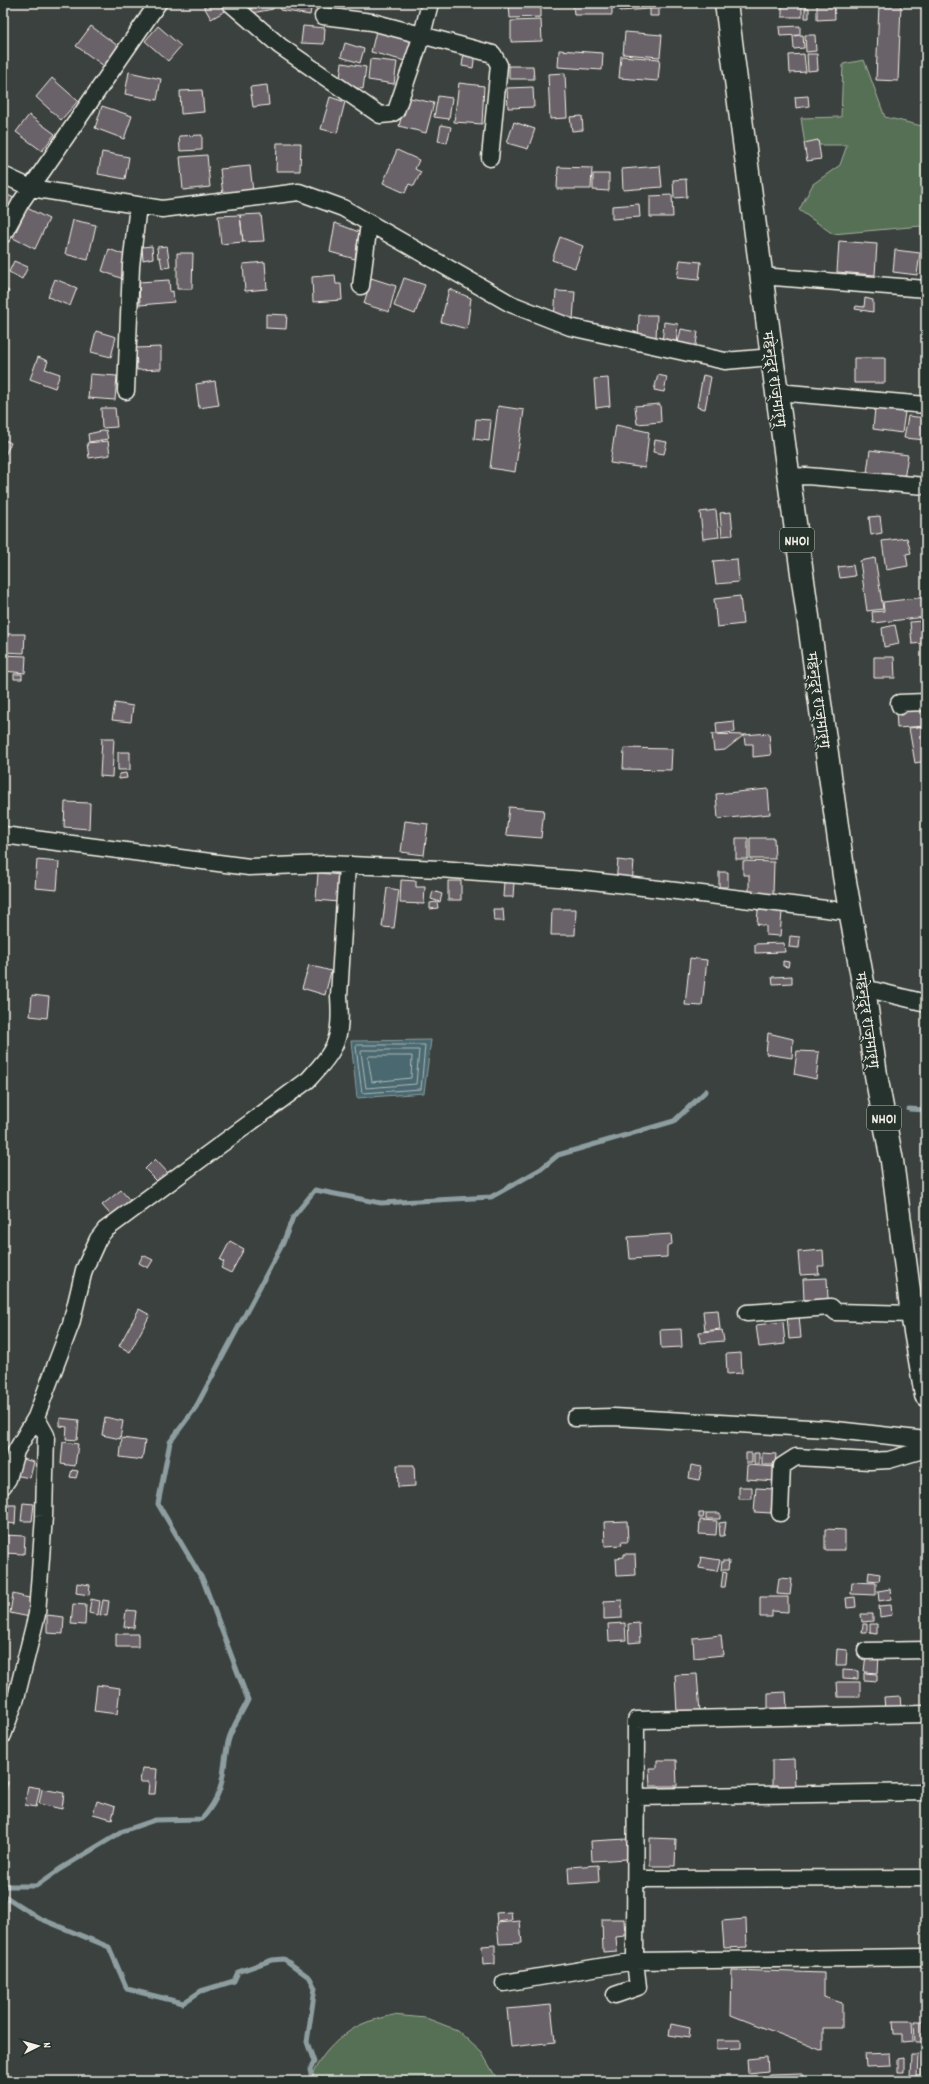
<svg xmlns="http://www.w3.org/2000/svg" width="929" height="2084" font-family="Dekko,'Playpen Sans Deva',sans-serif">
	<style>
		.green { fill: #566f55; stroke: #a5b09e }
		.water { fill: #4a6770; stroke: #8e9ea0 }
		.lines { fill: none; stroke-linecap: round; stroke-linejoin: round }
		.shore { stroke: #b0bab8; stroke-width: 1 }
		.stream { stroke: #8e9ea0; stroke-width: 5 }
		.building { fill: #6b6269; stroke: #f4f1e8 }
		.minor-casing { stroke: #f4f1e8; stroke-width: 19 }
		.trunk-casing { stroke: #f4f1e8; stroke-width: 25 }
		.minor { stroke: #26332d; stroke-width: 16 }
		.trunk { stroke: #26332d; stroke-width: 22 }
		.labels { text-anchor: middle; stroke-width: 3; stroke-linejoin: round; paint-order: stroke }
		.shield { fill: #26332d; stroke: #b6b8b0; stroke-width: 1 }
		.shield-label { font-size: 14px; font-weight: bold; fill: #f4f1e8 }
		.street-label { font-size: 15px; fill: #f4f1e8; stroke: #26332d }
	</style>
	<rect width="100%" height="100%" fill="#3b413f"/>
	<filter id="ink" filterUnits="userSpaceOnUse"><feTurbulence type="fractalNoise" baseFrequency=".025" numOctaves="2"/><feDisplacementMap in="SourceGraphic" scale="8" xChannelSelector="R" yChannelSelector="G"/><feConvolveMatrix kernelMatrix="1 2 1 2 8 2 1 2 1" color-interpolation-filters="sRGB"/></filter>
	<g filter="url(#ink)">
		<path class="green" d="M864,60L885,117L926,127V250H922L921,226L833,234L799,210L813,184L840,165L847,145H805L801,118L841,117L843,64Z
			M393,2015L426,2018L457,2030L482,2053L498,2081H310C318,2057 337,2037 360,2025C370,2020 383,2018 393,2015Z"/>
		<path class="water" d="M431,1040L424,1093L357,1098L351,1041Z"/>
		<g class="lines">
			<path class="shore" d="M358,1045H425L421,1089L362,1093L356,1047Z
				M363,1050H419L416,1084L366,1088L361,1052Z
				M370,1056H412L411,1078L372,1082L368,1058Z"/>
			<path class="stream" d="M909,1109L926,1110
				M3,1886H36L60,1869L123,1831L155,1820L202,1819C227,1789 221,1776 228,1742C231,1728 242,1713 248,1700L203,1580L158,1504L170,1442L196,1407L283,1243L293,1217L315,1190L381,1203L491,1197L541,1169L558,1155L674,1121L706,1091
				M3,1895L39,1918L109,1947L127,1989L183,2003L201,1991L234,1981L238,1972L272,1960L284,1959L310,1978L315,1988L307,2042L314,2062L310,2070L313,2081"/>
		</g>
		<path class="building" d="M202,3H222L227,10L211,19Z
			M251,3H273V9L252,13Z
			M281,3H312L310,15L280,10Z
			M509,3H541V17L510,18Z
			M573,3H612V15H574Z
			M619,3H650V9L620,11Z
			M782,3H802V17H782Z
			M817,3H834L835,19L817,20Z
			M879,4L901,5L898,81L876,80Z
			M805,8H809V18H805Z
			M650,9H659V16H650Z
			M541,20L542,41L511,42V21Z
			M91,26L118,46L104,66L76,46Z
			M158,26L181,46L168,61L145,41Z
			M303,26L325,28L324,44L301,43Z
			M800,26V35L780,36L779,27Z
			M376,31L411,40L405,61L371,52Z
			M625,32L662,35L660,57L623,54Z
			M803,35L804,48L794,49L793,36Z
			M805,35H815L816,51L806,52Z
			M345,43L364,49L360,63L341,57Z
			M559,50L603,53L602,70L558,67Z
			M464,52L475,54L473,68L462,66Z
			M804,54L806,72L790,73L789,55Z
			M807,54H817L818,70L808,71Z
			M621,56L660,59L658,81L619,78Z
			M370,59L397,62L394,84L368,80Z
			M342,63L366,67L363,89L339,85Z
			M509,66H533L534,79H509Z
			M129,72L161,79L157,100L125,94Z
			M565,73L567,118L550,119L548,74Z
			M52,78L78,101L61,120L36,97Z
			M459,83L484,86L482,124L454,122Z
			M267,85L269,105L253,107L250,87Z
			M533,87L534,107L508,108L507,88Z
			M202,90L204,112L181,114L180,91Z
			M438,96L452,98L449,119L434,117Z
			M808,96L809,106L796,108L795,97Z
			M330,97L345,102L337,133L321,129Z
			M406,97L434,103L426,133L399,126Z
			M102,106L132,116L124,139L95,128Z
			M29,115L55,134L42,151L16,132Z
			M582,116L583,130L572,131L570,117Z
			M514,122L535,129L528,149L507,143Z
			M441,125L451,127L447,143L438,141Z
			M202,135V150L180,151L179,136Z
			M818,140L821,159L807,161L804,143Z
			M277,143H301L300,171H276Z
			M397,150L419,160L415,169L421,172L414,186L409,184L405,193L383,183Z
			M102,152L129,157L125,179L98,174Z
			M207,155L210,187L183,190L180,157Z
			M250,166L253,192L223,195L220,169Z
			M660,166L662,187L623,190L622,169Z
			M558,167L592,168L591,189H557Z
			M593,174H609V191L593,190Z
			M686,179L687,197L674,198L673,180Z
			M3,193L14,198L4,216H3Z
			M672,195L673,217H650V196Z
			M639,204L640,217L612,219V206Z
			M27,208L49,219L35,249L13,238Z
			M261,214L264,241L243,242L240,215Z
			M240,215L243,242L221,244L218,216Z
			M73,220L96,225L88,260L65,254Z
			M335,223L359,232L355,259L330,252Z
			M560,237L583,246L575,268L552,260Z
			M839,241L877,244L875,275L837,272Z
			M152,246L153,258L143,260L142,247Z
			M167,246L170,267L162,268L160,257L158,258L157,247Z
			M109,249L130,257L123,279L102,271Z
			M895,250L920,253L917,275L893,272Z
			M177,253H193L192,289H177Z
			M680,260L701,262L699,280L677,278Z
			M14,261L28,267L22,279L9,272Z
			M265,262L267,289L245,291L243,264Z
			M335,275L336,284H341L342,300L313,302L312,277Z
			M371,278L396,286L389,312L364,304Z
			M404,278L425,285L415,314L394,306Z
			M55,279L77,288L70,306L48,297Z
			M169,280L170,292L173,291L174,302L140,305L139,282Z
			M3,288L9,291L3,301Z
			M449,289L471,298L467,329L441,322Z
			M556,291L575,292L573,320L554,319Z
			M865,298L873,300V312L855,309L856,306L864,307Z
			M266,314L287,315L286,329L266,328Z
			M639,315H657L656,339H638Z
			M664,322L678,324L676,345L662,344Z
			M681,329L698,332L695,351L677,347Z
			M96,331L116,337L111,357L91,352Z
			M161,347V369L137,370L136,348Z
			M38,357L48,361L45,369L60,374L55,388L30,379Z
			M854,358H885V383H854Z
			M90,374L117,376L115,400L88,398Z
			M658,375L667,377L664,392L654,390Z
			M703,375L711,377L705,409L697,407Z
			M608,378L610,406L596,408L594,379Z
			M215,381L219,405L199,408L196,384Z
			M660,404L661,422L637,424L635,406Z
			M498,406L524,410L515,472L490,468Z
			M101,408H115L117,427L102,428Z
			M875,408L905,412L902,433L873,429Z
			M908,416L926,418V440L904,438Z
			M476,419L491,420L489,441L474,439Z
			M616,425L649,432L645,468L610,463Z
			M106,430L108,439L89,442L88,434Z
			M3,439L11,443L3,459Z
			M655,440L667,442L664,454L653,452Z
			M108,441L110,455L89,458L87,443Z
			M870,450L908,455L904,479L867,473Z
			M716,510L719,537L703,539L700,512Z
			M731,512L733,535L722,536L720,513Z
			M880,516L882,533L871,535L869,517Z
			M907,538L911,553L906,554L908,566L886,570L882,541Z
			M875,558L883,609L867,611L860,561Z
			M737,559L739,582L716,584L713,561Z
			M853,565L855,576L840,578L838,567Z
			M740,596L743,624L717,627L714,599Z
			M926,597V617L873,623L872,612L884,611L883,602Z
			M3,602H6L5,630H3Z
			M922,621L924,643L912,644L910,622Z
			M895,625L899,644L884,647L882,628Z
			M3,634H25L24,653L3,652Z
			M3,655L26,656L25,673L3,671Z
			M874,657H894L895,678H874Z
			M14,674H22V679H14Z
			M115,703L133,706L131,722L112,720Z
			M926,706V726L897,728L896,709Z
			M734,721L735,732L717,734L716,723Z
			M926,726V761L915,763L909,728Z
			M769,733L771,755L753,757V744H745L744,735Z
			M712,734L744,735L725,750L714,751Z
			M102,738H114L112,777L100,776Z
			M624,748L672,749L671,770L623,769Z
			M118,752H130V770H118Z
			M126,773L127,778L119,779V774Z
			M3,785L5,810H3Z
			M768,789L770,814L718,819L716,794Z
			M65,802L90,803L89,829L64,827Z
			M509,807L544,810L541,838L506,835Z
			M405,821L428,824L424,855L401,852Z
			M736,838H748V859H736Z
			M750,838H774L775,859H750Z
			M37,860L59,862L57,890L35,888Z
			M618,860L634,862L632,884L616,883Z
			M743,861L774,862L773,894L749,893V875H743Z
			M719,872H728V887H719Z
			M318,873L342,875L339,902L316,900Z
			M401,880L416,881V887H425L424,904L400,903Z
			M448,881H461V900H448Z
			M504,881L514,882L513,897H503Z
			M387,888L399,890L394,928L382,927Z
			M433,891L442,894L440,902L431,899Z
			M437,902L438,908L430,909V903Z
			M493,909H503L504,921H494Z
			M552,909H576L575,935H551Z
			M758,910L782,912L780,936L766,935V926L757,924Z
			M790,936L800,937L799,948L789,947Z
			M784,943L785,952L755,953V944Z
			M690,958L707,960L702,1006L685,1005Z
			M783,961L789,962L788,967L783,966Z
			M309,965L331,971L325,995L302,988Z
			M792,976V983L773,984L772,977Z
			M32,995L49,997L47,1018L30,1016Z
			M768,1033L793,1039L792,1058L766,1054Z
			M797,1051L819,1052L816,1079L794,1074Z
			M155,1159L169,1174L159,1183L145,1169Z
			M121,1190L134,1205L115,1220L102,1205Z
			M671,1234L672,1244L667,1246V1257L630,1259L628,1237Z
			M230,1241L244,1249L231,1273L221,1268L224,1262L220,1260Z
			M823,1250L824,1266H818L819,1274L800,1275L798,1252Z
			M143,1255L153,1260L148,1268L139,1263Z
			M827,1278L828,1299L804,1300L803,1279Z
			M139,1309L150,1315L130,1352L119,1346Z
			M718,1310L720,1329L705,1331L703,1311Z
			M799,1315L801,1338L789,1339L787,1316Z
			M783,1322L785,1344L759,1347L756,1325Z
			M681,1329L682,1347L661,1348L660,1330Z
			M722,1330L724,1341L700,1343L699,1332Z
			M741,1353L742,1373L727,1374L726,1354Z
			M105,1417L123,1421L120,1439L102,1435Z
			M60,1418L79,1420L77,1440L66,1439L67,1427L60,1426Z
			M122,1438L145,1441L142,1460L120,1457Z
			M63,1442L78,1444L75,1466L61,1464Z
			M746,1453H752V1463H746Z
			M754,1453H759V1464H754Z
			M762,1453L776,1454L775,1465H762Z
			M19,1458L34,1462L30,1478L14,1475Z
			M397,1465H414L415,1486L398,1487Z
			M691,1465L702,1467L699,1480L689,1478Z
			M747,1465L776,1467L775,1481L746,1479Z
			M72,1470L78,1471L76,1478L70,1477Z
			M739,1487H752V1499H739Z
			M756,1488L773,1489L771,1513L754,1512Z
			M23,1503L34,1504L32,1521H21Z
			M3,1505H16L15,1524L3,1522Z
			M699,1513H704L703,1518H699Z
			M706,1513H720V1519H706Z
			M700,1520L717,1521L716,1535L699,1534Z
			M627,1521L628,1542H621L622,1545L605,1546L604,1522Z
			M726,1522L724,1536H720L719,1523Z
			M825,1529L845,1530V1550H825Z
			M4,1535L25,1536L24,1554L3,1553Z
			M624,1554H635L636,1575L617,1576L616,1558L624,1557Z
			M701,1557L720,1560L717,1571L699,1568Z
			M722,1561H729L728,1570H721Z
			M723,1572L727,1573L725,1587H721Z
			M869,1572L880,1574L879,1581L868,1580Z
			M779,1578L792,1579L790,1595L777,1594Z
			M852,1582L876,1583V1595L851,1594Z
			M77,1583L90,1585L89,1595L76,1593Z
			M890,1589L891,1599L879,1601L878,1591Z
			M13,1594L33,1599L30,1617L10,1613Z
			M760,1597H788V1612L772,1611V1617H760Z
			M855,1597L856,1607L847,1608L846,1598Z
			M91,1599L100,1601L98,1615L89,1613Z
			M103,1600L109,1601L107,1616L100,1615Z
			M622,1600V1618L604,1619V1601Z
			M73,1604L86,1605L85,1625L71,1624Z
			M891,1605L892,1615L880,1617L879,1606Z
			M126,1610L136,1611L134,1628L124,1627Z
			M861,1614H873V1621L862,1622Z
			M47,1615L64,1617L63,1634L47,1633Z
			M625,1623L626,1640L609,1641L608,1624Z
			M639,1623L640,1642L629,1643L628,1624Z
			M863,1624H867V1633H862Z
			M870,1624H877V1634L870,1633Z
			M116,1634H138V1647H116Z
			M721,1635L723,1655L694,1658L693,1638Z
			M837,1649L847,1650L846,1666H836Z
			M866,1654L879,1655L878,1673L864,1672Z
			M843,1670L858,1671V1679L843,1678Z
			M864,1673L877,1674V1681L864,1680Z
			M697,1674L700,1712L677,1713L675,1675Z
			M837,1682H860V1697H838Z
			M97,1685L120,1688L117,1714L94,1711Z
			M786,1692L787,1708L768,1709V1693Z
			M900,1696L901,1708L885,1710L884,1697Z
			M794,1759L795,1788L778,1789V1785H772V1760Z
			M657,1760H676L677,1786H650L649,1768H657Z
			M142,1768L157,1769L155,1794H148L149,1782H140Z
			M3,1781L8,1782L4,1798H3Z
			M28,1786L40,1788L36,1807L25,1805Z
			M42,1789L64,1793L62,1809L39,1804Z
			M97,1801L115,1807L112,1819L93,1814Z
			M650,1838L676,1839L675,1866H650Z
			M627,1839L628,1859L592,1861L591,1841Z
			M598,1865L599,1882L569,1884L568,1867Z
			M511,1912L512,1920L497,1922L496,1913Z
			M602,1919H624L625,1936L616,1937L617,1951L603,1952Z
			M746,1919L747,1947L724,1948L722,1921Z
			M520,1921L522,1943L499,1944L497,1923Z
			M495,1945V1964L483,1965L482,1946Z
			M732,1970L824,1973V1997L842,2003V2028H823V2051L731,2015Z
			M551,2005L555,2042L511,2047L507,2009Z
			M893,2021H912L913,2041L902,2042V2034H894Z
			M914,2021H923L924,2042H915Z
			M671,2024L690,2028L689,2038L669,2035Z
			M717,2040H741V2048L717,2049Z
			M890,2053L891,2066L866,2067L865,2054Z
			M911,2055H918L917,2077H910Z
			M767,2057L768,2071L748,2073L747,2059Z
			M922,2057H926V2081H922Z
			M904,2058V2072H898V2059Z
			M803,2073V2081H769V2074Z"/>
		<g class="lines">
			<g class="minor-casing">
				<path id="minor" d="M230,3L280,46L380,115L391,114L396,111L422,35L430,3
					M323,16L372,22L493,54L499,65L490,158
					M3,175L31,188L162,209L299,192L343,208L511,304L570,327L725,361L772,357
					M3,235L21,202L158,3
					M761,276L926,289
					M361,286L369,223
					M126,391L131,266L138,205
					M777,392L926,405
					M788,477L807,476L926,486
					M900,706L899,703L926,702
					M3,835L249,867L327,864L440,869L584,880L851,912
					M864,988L926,1003
					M747,1313L831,1307L836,1312L912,1314
					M575,1418L613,1417L827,1429L926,1440
					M3,1486L8,1479L16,1451L36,1417L71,1324L84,1270L98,1239L105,1230L308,1080C337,1048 342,1040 339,996L347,865
					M780,1513L782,1466L796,1457L870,1461L889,1460L926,1449
					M866,1651L926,1650
					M3,1735L16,1698L37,1614L44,1516L46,1435L36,1417
					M636,1797L926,1792
					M637,1879L926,1878
					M504,1983L635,1961L926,1957
					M615,1995L638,1987L635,1961L636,1720L926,1714"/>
			</g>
			<g class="trunk-casing">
				<path id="trunk" d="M726,3L772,357L844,876L864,988L876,1075L892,1161L912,1314L926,1395"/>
			</g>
			<use href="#minor" class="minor"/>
			<use href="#trunk" class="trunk"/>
		</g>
	</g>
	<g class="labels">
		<g class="shield">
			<rect x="780" y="528" width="34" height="24" rx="3"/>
			<rect x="867" y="1106" width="34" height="24" rx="3"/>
		</g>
		<g class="shield-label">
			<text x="797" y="545">NH01</text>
			<text x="884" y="1123">NH01</text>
		</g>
		<g class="street-label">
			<text transform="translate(775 379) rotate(82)" y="5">महेन्द्र राज्मार्ग्</text>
			<text transform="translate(819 700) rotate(82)" y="5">महेन्द्र राज्मार्ग्</text>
			<text transform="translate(868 1020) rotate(82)" y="5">महेन्द्र राज्मार्ग्</text>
		</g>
	</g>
	<rect width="929" height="2084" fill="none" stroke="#26332d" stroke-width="16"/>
	<rect x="8" y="8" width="913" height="2068" fill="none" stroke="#f4f1e8" stroke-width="1.5" filter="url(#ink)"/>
	<g transform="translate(38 2046) rotate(84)" stroke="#26332d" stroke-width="3" paint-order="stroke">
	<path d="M0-3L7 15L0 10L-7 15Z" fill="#f4f1e8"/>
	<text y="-6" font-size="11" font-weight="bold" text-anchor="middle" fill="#f4f1e8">N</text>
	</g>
</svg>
